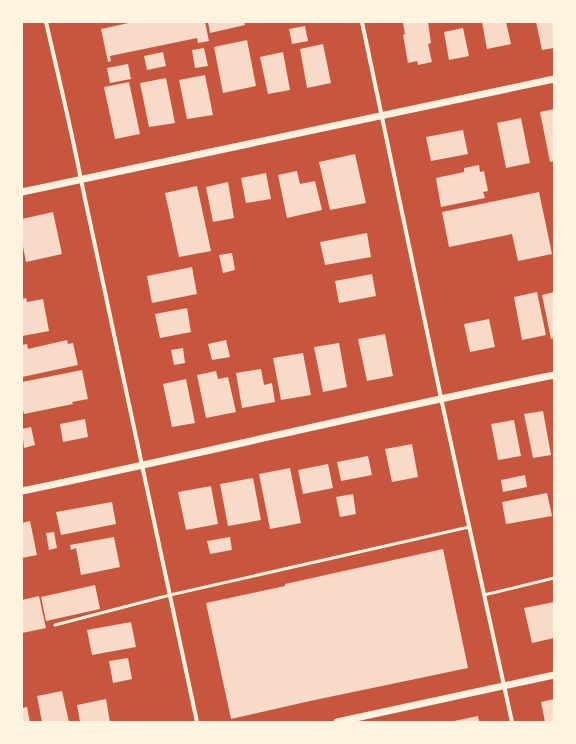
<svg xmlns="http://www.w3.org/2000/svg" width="576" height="744" font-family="'Roboto Condensed',sans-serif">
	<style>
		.building { fill: #f7dbc8 }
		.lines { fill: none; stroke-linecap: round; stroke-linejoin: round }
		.service { stroke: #fff3e0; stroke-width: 3 }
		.minor { stroke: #fff3e0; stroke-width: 4 }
		.tertiary { stroke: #fff3e0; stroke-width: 7 }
	</style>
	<rect width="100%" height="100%" fill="#c8553d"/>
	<path class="building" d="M133,22H205L209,41L198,43L197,38L110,56L111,61L108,62L101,29Z
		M208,22H244L245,25L210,33Z
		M407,22H428L431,43L428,44L432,62L418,65L417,61L408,63L403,35L405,34L403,23Z
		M482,22H506L511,44L487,49Z
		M536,22H554V48L542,50Z
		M305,26L308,41L292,44L289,29Z
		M463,28L469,56L449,60L444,32Z
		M247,40L256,86L223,93L214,47Z
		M323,44L331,83L307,88L300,49Z
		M204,48L208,66L195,68L192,50Z
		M163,52L166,66L147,70L144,56Z
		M283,52L290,90L268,94L260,57Z
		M128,64L131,79L110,83L107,68Z
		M205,75L213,115L187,119L179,80Z
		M166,78L175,123L149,127L140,83Z
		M129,82L140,134L115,139L104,87Z
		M554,109V161L550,162L540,112Z
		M521,118L530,163L506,168L497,123Z
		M463,130L468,154L431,161L426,137Z
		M355,154L366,203L330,210L319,162Z
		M479,165L480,172L484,171L488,191L483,192L485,198L441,207L436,178L464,172V168Z
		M297,171L300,184L315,181L322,210L287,218L278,175Z
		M266,173L271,199L246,203L241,178Z
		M228,182L234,218L213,222L206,187Z
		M197,186L211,251L179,257L165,193Z
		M539,192L552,254L518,261L512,234L449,247L442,212Z
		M53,212L62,254L26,262L22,241V219Z
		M367,233L371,257L325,265L320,242Z
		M232,253L235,270L223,273L219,255Z
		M192,267L197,294L152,303L147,276Z
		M372,274L376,296L339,303L335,281Z
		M537,292L546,335L522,340L514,297Z
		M554,292V338L551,339L542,295Z
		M26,298L27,302L43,299L49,331L22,336V299Z
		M187,308L191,332L160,338L155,314Z
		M489,319L495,347L470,352L464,324Z
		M385,334L393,376L367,381L358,339Z
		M67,340L68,344L73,343L78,365L22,377V345L27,344L28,349Z
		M226,340L230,357L212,360L208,344Z
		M339,343L347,387L323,392L314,347Z
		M183,348L185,363L174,365L171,350Z
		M303,353L311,395L281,400L273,358Z
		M261,369L264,385L272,383L275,402L242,408L236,373Z
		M82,370L88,399L72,402L73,404L24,414L22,406V382Z
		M216,371L218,379L228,377L236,412L206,418L197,375Z
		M186,379L195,423L172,427L163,384Z
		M543,411L551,455L533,458L524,414Z
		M85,419L88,437L63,442L60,424Z
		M514,420L521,456L498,460L491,424Z
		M31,427L35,445L24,448L22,429Z
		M412,444L418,477L392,482L385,449Z
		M368,456L372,475L341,481L337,462Z
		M328,464L333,488L303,494L298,470Z
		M290,468L301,523L270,529L259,474Z
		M525,475L527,487L503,492L501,480Z
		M253,478L261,520L228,526L220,484Z
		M211,486L218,524L186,530L178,492Z
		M547,493L552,516L506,524L502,502Z
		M353,494L356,514L340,517L336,497Z
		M112,502L116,524L61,535L56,512Z
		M30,521L37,555L22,558V523Z
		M54,532L57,548L49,550L46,533Z
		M114,537L120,567L81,575L76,548L71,550L70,545Z
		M230,537L232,550L210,554L207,541Z
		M443,549L468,668L310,701L231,719L206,603L285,586V584Z
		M95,585L100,609L46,621L41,597Z
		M39,596L46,628L22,633V600Z
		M554,602V638L532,643L524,608Z
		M131,622L136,647L92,655L87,630Z
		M128,658L132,679L113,683L109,661Z
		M62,691L69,722H42L37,696Z
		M106,699L110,722H80L77,705Z
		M554,699V722H545L541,702Z
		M27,707L30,722H22V708Z
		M478,716L479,722H454V721Z"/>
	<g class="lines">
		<path class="service" d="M484,595L554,578
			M55,625L170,595L469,527"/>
		<path class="minor" d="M46,22C58,75 71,127 81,180L197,722
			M362,22L441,398L512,722"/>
		<path class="tertiary" d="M22,192L554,79
			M22,491C200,454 376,411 554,375
			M337,722L554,675"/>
	</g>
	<rect width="576" height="744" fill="none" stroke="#fff3e0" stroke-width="46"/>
</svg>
